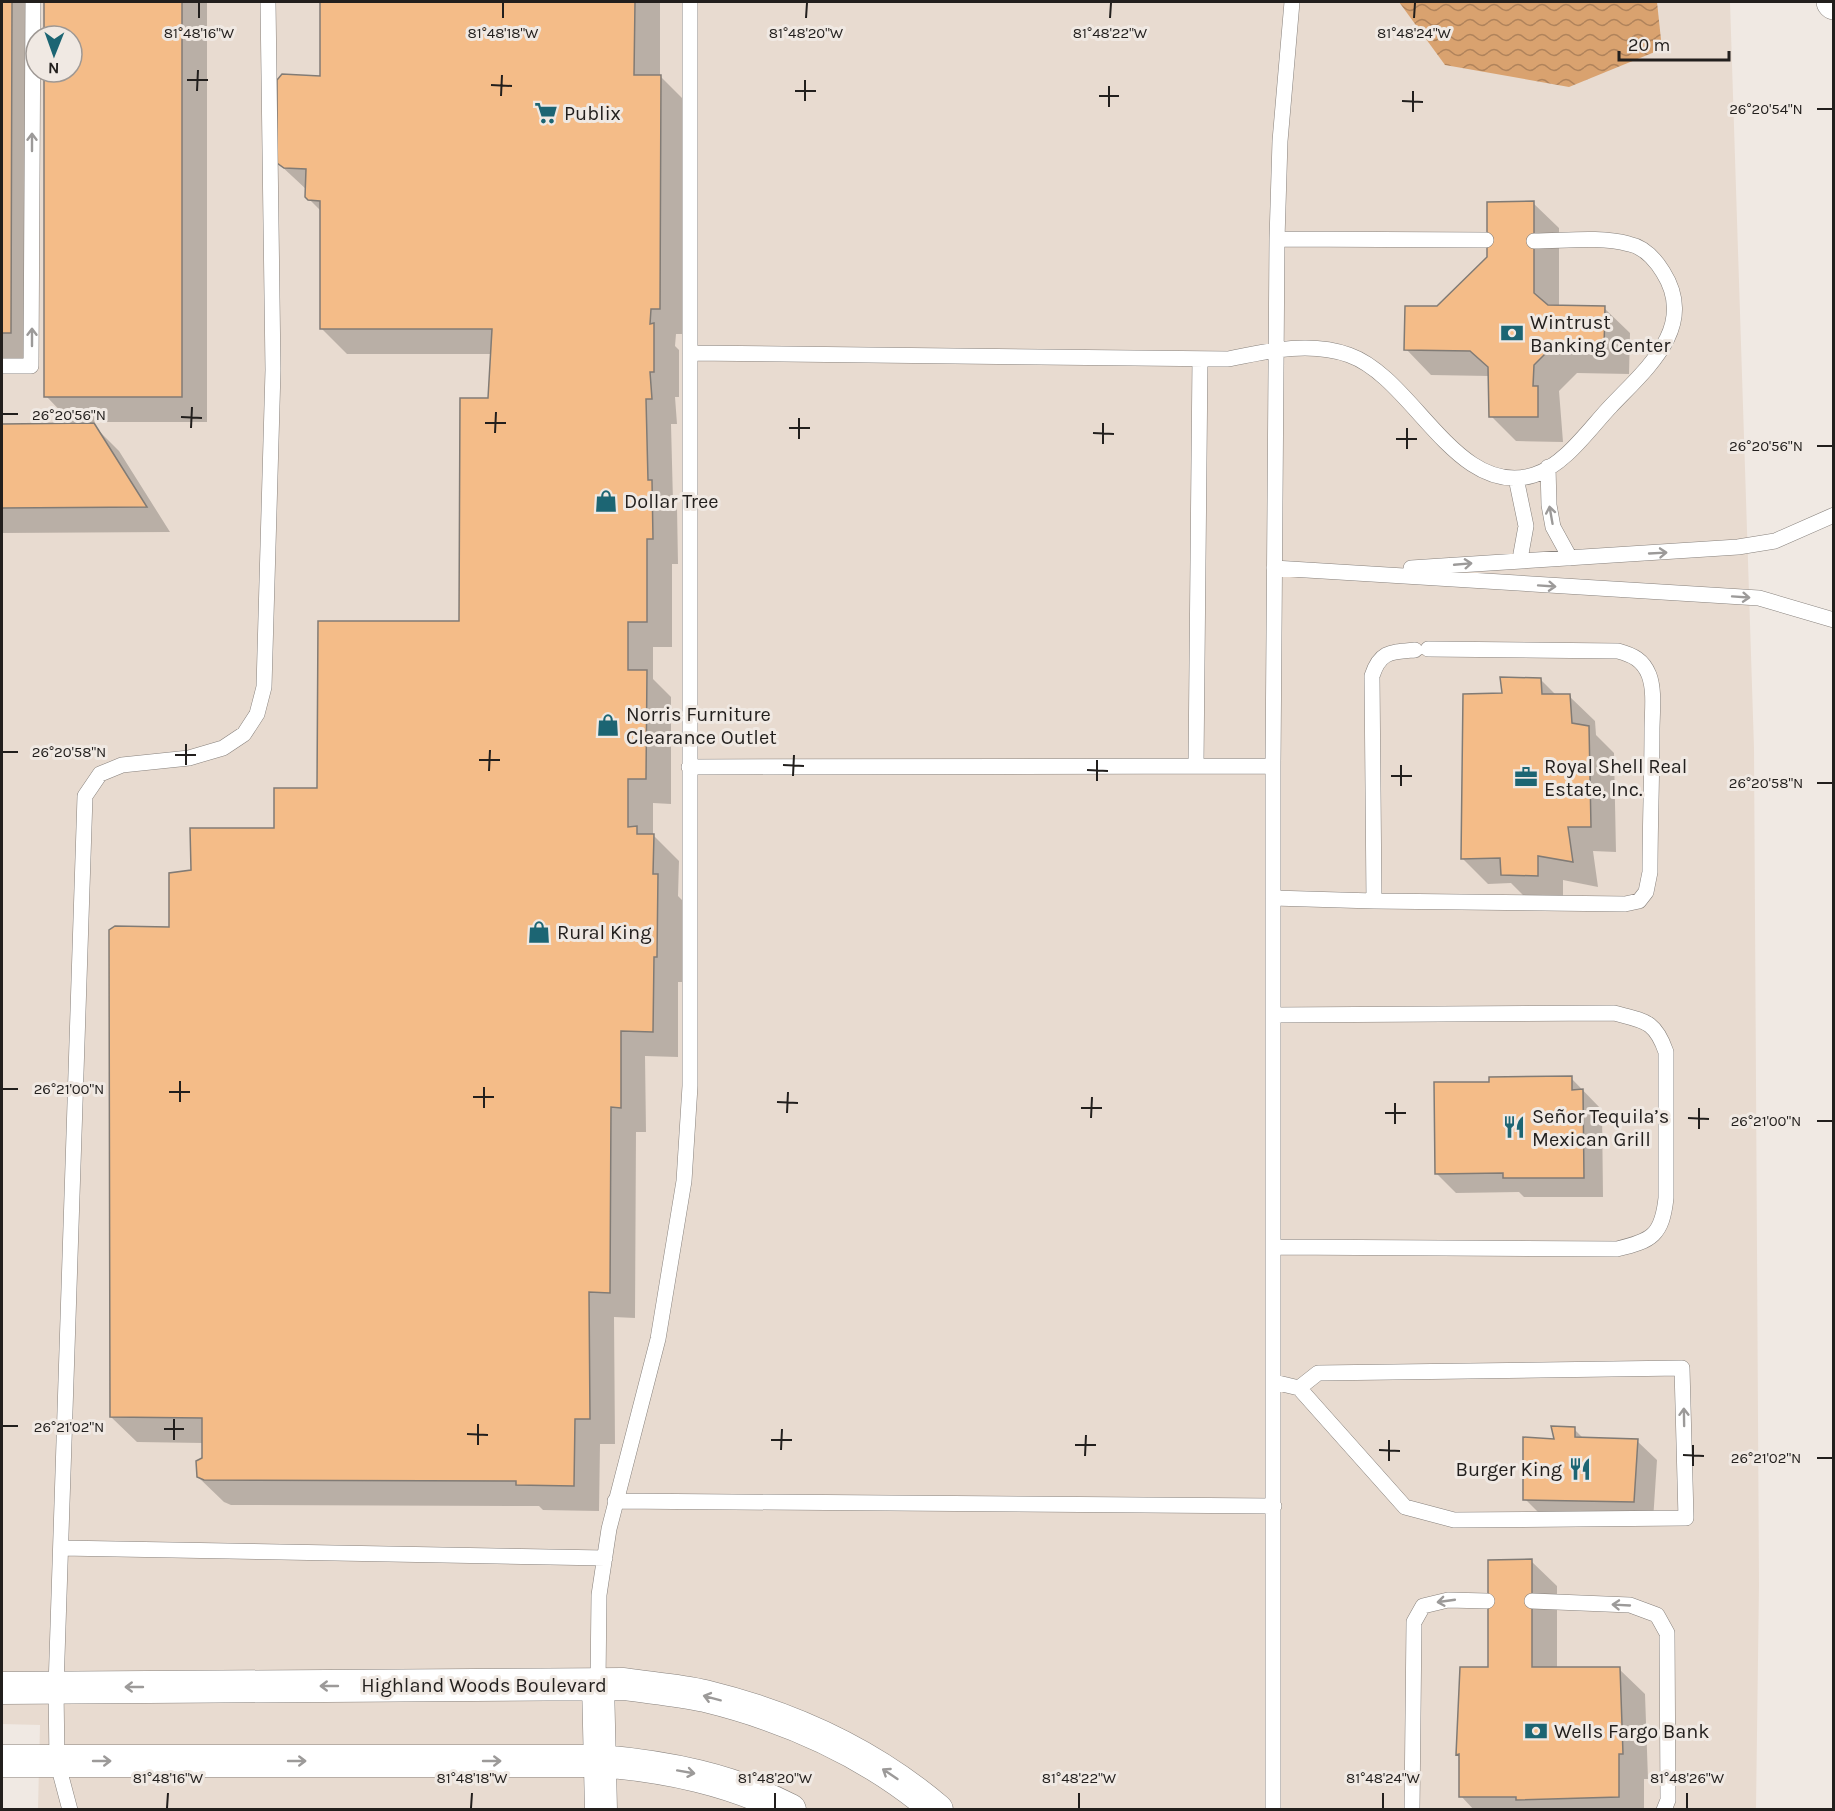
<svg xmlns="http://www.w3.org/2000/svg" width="1835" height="1811" font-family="Karla,sans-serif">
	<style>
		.built { fill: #e8dbd0; fill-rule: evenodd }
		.water { fill: url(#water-waves) }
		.shadow { fill: #0003 }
		.building { fill: #f4bc88; stroke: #817b75; stroke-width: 1.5 }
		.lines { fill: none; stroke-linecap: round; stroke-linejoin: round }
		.service-casing { stroke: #87817c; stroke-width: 16 }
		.minor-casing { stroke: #87817c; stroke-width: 33 }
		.primary-casing { stroke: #87817c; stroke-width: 34 }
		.service { stroke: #fff; stroke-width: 15 }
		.minor { stroke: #fff; stroke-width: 32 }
		.primary { stroke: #fff; stroke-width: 33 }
		.oneway { stroke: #9c9a99 }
		.ticks { fill: none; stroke: #221f1d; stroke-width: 2 }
		.labels { text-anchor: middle; stroke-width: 6; stroke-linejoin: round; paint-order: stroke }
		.poi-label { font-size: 20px; fill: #221f1d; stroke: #f0e9e3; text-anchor: start }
		.street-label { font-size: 20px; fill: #221f1d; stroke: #f0e9e3 }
		.ticks-label { font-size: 15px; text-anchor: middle; fill: #221f1d; stroke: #f0e9e3; stroke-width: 6; stroke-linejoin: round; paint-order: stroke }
	</style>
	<defs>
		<pattern id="water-waves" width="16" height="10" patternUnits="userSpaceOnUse" patternTransform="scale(1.5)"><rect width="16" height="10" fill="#d9a26f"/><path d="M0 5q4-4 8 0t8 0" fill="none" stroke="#b0835b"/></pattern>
	</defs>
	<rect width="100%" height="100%" fill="#f0e9e3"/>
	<path class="built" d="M2,2H1730L1754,748L1759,1585L1756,1809H38L40,1725L2,1724ZM36,36H72V72H36Z"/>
	<path class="water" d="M1399,2H1657L1662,49L1569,87L1445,65Z"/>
	<path class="shadow" d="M2,2H37L36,358H2Z
		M45,2H207V422H90L119,451L170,532L2,533V425H86V422H71L46,396L45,72H72V36H45Z
		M322,2H660V76L686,102L685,334H676L675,346L679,350V397H675L677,424H671L673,502L677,507L678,564H672V647H653V679L671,697V804L653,803V835L679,861L678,896L683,901L682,982H678V1057L645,1056L646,1132H636L635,1318L614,1317L615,1444H600L599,1511L543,1510L539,1506L231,1505L224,1502L198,1477L203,1459V1443L137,1442L111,1417L171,928L192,871L275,830L319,790L460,622L489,399L492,354H347L322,329V212L309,199L307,190L278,163L322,77Z
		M1533,203L1559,228V307L1604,308L1630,333L1629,374L1577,373L1559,391L1563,442L1516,441L1491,416L1489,376L1431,375L1406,349L1438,308L1488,258Z
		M1540,679L1557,696H1569L1595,721L1596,735L1614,753L1616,852L1593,851L1598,887L1563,880V901L1528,900L1511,883L1488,884L1463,859L1503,694Z
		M1571,1078L1602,1110L1603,1197H1524L1519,1192L1456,1193L1436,1173L1491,1084Z
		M1574,1429L1584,1439L1637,1441L1657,1460L1653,1521L1544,1518L1525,1499L1556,1441Z
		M1531,1561L1557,1586V1669H1619L1645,1694L1648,1779H1644V1810H1474L1461,1796L1489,1668Z"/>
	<path class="building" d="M2,2H12L11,333H2Z
		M44,2H182V397H44V72H72V36H44Z
		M320,2H635L634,75H661L660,309H651L650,324L654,323V372H650L652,399H646L648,480H652L653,539H647V622H628V670H647L646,779H628V827L637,826V834H654L653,874H658L657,957H654L653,1032L621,1031V1108L611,1107L610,1293L589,1292L590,1419H575L574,1486L516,1485V1481L204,1480L197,1477L196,1461L202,1458V1418L110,1417L109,930L115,926L169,927V873L191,870L190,828H274V788H317L318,621H459L460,398H488L492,329H320V201L308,200L305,197L306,169L284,168L277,163V80L282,74L320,76Z
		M1534,201V293L1548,305L1605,306L1604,349L1551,348L1534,365L1533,386H1538V417H1489L1488,367L1470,351L1404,350L1405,306H1437L1487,257V202Z
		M94,423L147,507L2,508V424Z
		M1500,677L1541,678L1542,694H1570L1572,723L1589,726L1591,827H1568L1573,862L1538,856V876L1501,875L1500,858L1461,859L1463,694L1502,693Z
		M1572,1076V1090L1583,1089L1584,1178H1503V1173L1435,1174L1434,1082H1489V1077Z
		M1551,1426L1575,1427V1437L1638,1439L1634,1502L1523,1500V1437L1554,1439Z
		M1532,1559V1667H1620L1623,1754H1619V1797L1516,1800V1797H1459V1754L1456,1755L1460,1667H1488V1560Z"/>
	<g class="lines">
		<g class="service-casing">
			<path id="service" d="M1277,239L1486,240
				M690,353L1228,359C1267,351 1310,341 1349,355C1414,378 1456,499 1534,475C1565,465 1590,428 1611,406C1646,369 1698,327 1663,272C1655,259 1645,247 1629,244C1599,236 1565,241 1534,241
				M2,366H31L33,2
				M1548,467L1549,505L1553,527L1570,558
				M1516,478L1526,526L1520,559
				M1274,568L1759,598L1834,620
				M1411,568L1738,547L1775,541L1834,515
				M1415,650C1391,652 1380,651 1372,676L1374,901L1625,904L1639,901L1646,892L1650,872C1650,825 1652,777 1652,730C1652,713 1655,691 1649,675C1643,660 1633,655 1618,651L1428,649
				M1196,765L1200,359
				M689,767L1273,766
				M1273,898L1374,901
				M1273,1015L1614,1013C1644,1021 1655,1020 1666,1052V1198C1662,1235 1652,1241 1617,1249L1274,1247
				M1274,1382L1299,1388L1318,1373L1682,1368L1686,1518L1454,1520L1405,1507L1299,1388
				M615,1501L1274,1506
				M61,1548L605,1558
				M1532,1601L1630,1605L1657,1615L1667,1633L1668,1800L1664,1810
				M598,1683L599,1595L609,1529L658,1339L684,1181L690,1086V2
				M70,1810L57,1761L56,1688L85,796L100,774L122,765L189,758L223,748L244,734L257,714L264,687L273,370L268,2
				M1273,1810V766L1277,239L1280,141L1292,2
				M1412,1810L1414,1622L1423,1606L1448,1600L1487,1601"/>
		</g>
		<g class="minor-casing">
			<path id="minor" d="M598,1683L601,1810
				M2,1688L624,1684C651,1688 679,1690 705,1696C791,1717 869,1752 937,1810
				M2,1761H602C668,1767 730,1779 790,1810"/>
		</g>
		<g class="primary-casing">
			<path id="primary" d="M1833,2L1834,3"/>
		</g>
		<use href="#service" class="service"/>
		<use href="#minor" class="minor"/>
		<use href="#primary" class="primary"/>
	</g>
	<defs><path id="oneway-shaft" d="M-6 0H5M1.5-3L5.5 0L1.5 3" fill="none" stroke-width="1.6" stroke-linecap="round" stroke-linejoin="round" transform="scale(1.5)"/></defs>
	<g class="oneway">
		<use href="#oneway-shaft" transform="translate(32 142) rotate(-90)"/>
		<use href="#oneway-shaft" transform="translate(32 337) rotate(-90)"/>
		<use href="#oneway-shaft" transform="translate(1551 515) rotate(-100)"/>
		<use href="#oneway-shaft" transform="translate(1658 553) rotate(-3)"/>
		<use href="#oneway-shaft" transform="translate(1463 564) rotate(-5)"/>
		<use href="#oneway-shaft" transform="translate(1547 586) rotate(4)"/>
		<use href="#oneway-shaft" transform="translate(1741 597) rotate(4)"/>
		<use href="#oneway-shaft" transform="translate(1684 1417) rotate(-91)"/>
		<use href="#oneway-shaft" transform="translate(1446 1601) rotate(172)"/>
		<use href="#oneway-shaft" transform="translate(1621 1605) rotate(-177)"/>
		<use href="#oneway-shaft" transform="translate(329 1686) rotate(180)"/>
		<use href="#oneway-shaft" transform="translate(134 1687) rotate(180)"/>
		<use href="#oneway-shaft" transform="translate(712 1698) rotate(-165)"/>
		<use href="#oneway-shaft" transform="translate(102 1761)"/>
		<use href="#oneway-shaft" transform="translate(297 1761)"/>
		<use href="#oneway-shaft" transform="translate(492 1761)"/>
		<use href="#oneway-shaft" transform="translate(686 1772) rotate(10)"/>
		<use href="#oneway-shaft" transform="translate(890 1774) rotate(-146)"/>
	</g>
	<path class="ticks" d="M199,18V3M503,18V3M806,18L807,3M1110,18L1111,3M1414,18L1415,3M187,80H208M491,85L512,86M197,91L198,70M795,91H816M501,96L502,75M1099,96H1119M805,101V80M1402,101L1423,102M1109,107V86M1817,109H1832M1413,112V91M3,414H18M181,417L202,418M485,423H506M191,428L192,407M789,428H810M495,433L496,412M1093,433L1114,434M799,439V418M1396,439H1417M1103,444V423M1817,446H1832M1407,449V428M3,752H18M175,755H196M479,760H500M186,765V744M783,765L804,766M1087,770L1108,771M489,771L490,750M793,776L794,755M1391,776H1412M1097,781V760M1817,783H1832M1401,786V765M3,1089H18M169,1092H190M473,1097H494M180,1102V1081M777,1102L798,1103M484,1108V1087M1081,1108H1102M787,1113L788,1092M1385,1113H1406M1091,1118L1092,1097M1688,1118L1709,1119M1817,1121H1832M1395,1124V1103M1699,1129V1108M3,1426H18M164,1429H184M467,1434L488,1435M174,1440V1419M771,1440H792M478,1445V1424M1075,1445H1096M781,1450L782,1429M1379,1450L1400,1451M1683,1455L1704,1456M1085,1456L1086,1435M1817,1458H1832M1389,1461V1440M1693,1466V1445M167,1808L168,1793M471,1808L472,1793M775,1808V1793M1079,1808V1793M1383,1808V1793M1687,1808V1793"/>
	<defs>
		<g id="supermarket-bare" transform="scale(1.8)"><path d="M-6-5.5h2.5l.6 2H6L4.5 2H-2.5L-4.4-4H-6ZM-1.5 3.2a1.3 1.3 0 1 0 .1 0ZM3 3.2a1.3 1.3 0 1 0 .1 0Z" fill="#1c6573" stroke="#f0e9e3" stroke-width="2.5" paint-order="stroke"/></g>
		<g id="bank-bare" transform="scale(1.8)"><path d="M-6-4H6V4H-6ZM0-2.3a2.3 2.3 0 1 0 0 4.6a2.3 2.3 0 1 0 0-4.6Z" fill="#1c6573" stroke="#f0e9e3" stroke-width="2.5" paint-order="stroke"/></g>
		<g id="shop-bare" transform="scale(1.8)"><path d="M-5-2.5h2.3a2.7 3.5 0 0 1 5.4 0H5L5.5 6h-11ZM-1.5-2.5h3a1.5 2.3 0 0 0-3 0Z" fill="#1c6573" stroke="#f0e9e3" stroke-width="2.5" paint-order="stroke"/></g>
		<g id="office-bare" transform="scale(1.8)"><path d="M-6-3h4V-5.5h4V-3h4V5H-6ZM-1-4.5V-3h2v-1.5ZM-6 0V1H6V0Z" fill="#1c6573" stroke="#f0e9e3" stroke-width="2.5" paint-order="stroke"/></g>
		<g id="restaurant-bare" transform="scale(1.8)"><path d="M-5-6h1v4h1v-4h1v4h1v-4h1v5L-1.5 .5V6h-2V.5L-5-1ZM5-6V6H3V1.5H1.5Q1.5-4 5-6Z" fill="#1c6573" stroke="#f0e9e3" stroke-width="2.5" paint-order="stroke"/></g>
	</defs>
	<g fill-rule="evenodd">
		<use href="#supermarket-bare" x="546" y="113"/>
		<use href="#bank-bare" x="1512" y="333"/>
		<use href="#shop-bare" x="606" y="501"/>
		<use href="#shop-bare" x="608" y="725"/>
		<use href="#office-bare" x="1526" y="777"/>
		<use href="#shop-bare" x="539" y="932"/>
		<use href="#restaurant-bare" x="1514" y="1127"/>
		<use href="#restaurant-bare" x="1580" y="1469"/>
		<use href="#bank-bare" x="1536" y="1731"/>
	</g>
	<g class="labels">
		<g class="poi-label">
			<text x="564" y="120">Publix</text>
			<text x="1530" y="329">Wintrust<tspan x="1530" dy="23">Banking Center</tspan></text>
			<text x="624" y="508">Dollar Tree</text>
			<text x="626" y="721">Norris Furniture<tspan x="626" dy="23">Clearance Outlet</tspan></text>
			<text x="1544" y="773">Royal Shell Real<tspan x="1544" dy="23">Estate, Inc.</tspan></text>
			<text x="557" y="939">Rural King</text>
			<text x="1532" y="1123">Señor Tequila’s<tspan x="1532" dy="23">Mexican Grill</tspan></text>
			<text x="1562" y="1476" text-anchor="end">Burger King</text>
			<text x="1554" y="1738">Wells Fargo Bank</text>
		</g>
		<g class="street-label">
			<text x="484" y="1692">Highland Woods Boulevard</text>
		</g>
	</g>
	<g class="ticks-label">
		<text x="199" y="38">81°48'16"W</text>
		<text x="503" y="38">81°48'18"W</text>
		<text x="806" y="38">81°48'20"W</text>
		<text x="1110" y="38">81°48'22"W</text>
		<text x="1414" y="38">81°48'24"W</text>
		<text x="1766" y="114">26°20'54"N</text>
		<text x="69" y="420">26°20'56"N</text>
		<text x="1766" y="451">26°20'56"N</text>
		<text x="69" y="757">26°20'58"N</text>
		<text x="1766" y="788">26°20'58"N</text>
		<text x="69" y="1094">26°21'00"N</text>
		<text x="1766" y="1126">26°21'00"N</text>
		<text x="69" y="1432">26°21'02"N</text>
		<text x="1766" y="1463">26°21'02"N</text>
		<text x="168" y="1783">81°48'16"W</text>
		<text x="472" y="1783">81°48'18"W</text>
		<text x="775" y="1783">81°48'20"W</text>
		<text x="1079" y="1783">81°48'22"W</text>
		<text x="1383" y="1783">81°48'24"W</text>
		<text x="1687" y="1783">81°48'26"W</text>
	</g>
	<rect width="1835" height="1811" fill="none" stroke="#221f1d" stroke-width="6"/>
	<g transform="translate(54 54) rotate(181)"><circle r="28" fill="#f0e9e3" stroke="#9e9894" stroke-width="1.5"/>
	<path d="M0-4.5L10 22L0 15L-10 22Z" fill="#1c6573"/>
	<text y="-9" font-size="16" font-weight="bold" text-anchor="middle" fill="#221f1d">N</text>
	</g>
	<path d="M1619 51v9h110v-9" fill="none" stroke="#221f1d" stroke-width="3"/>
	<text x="1628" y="51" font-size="18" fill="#221f1d" stroke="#f0e9e3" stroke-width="4.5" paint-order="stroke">20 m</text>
</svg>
